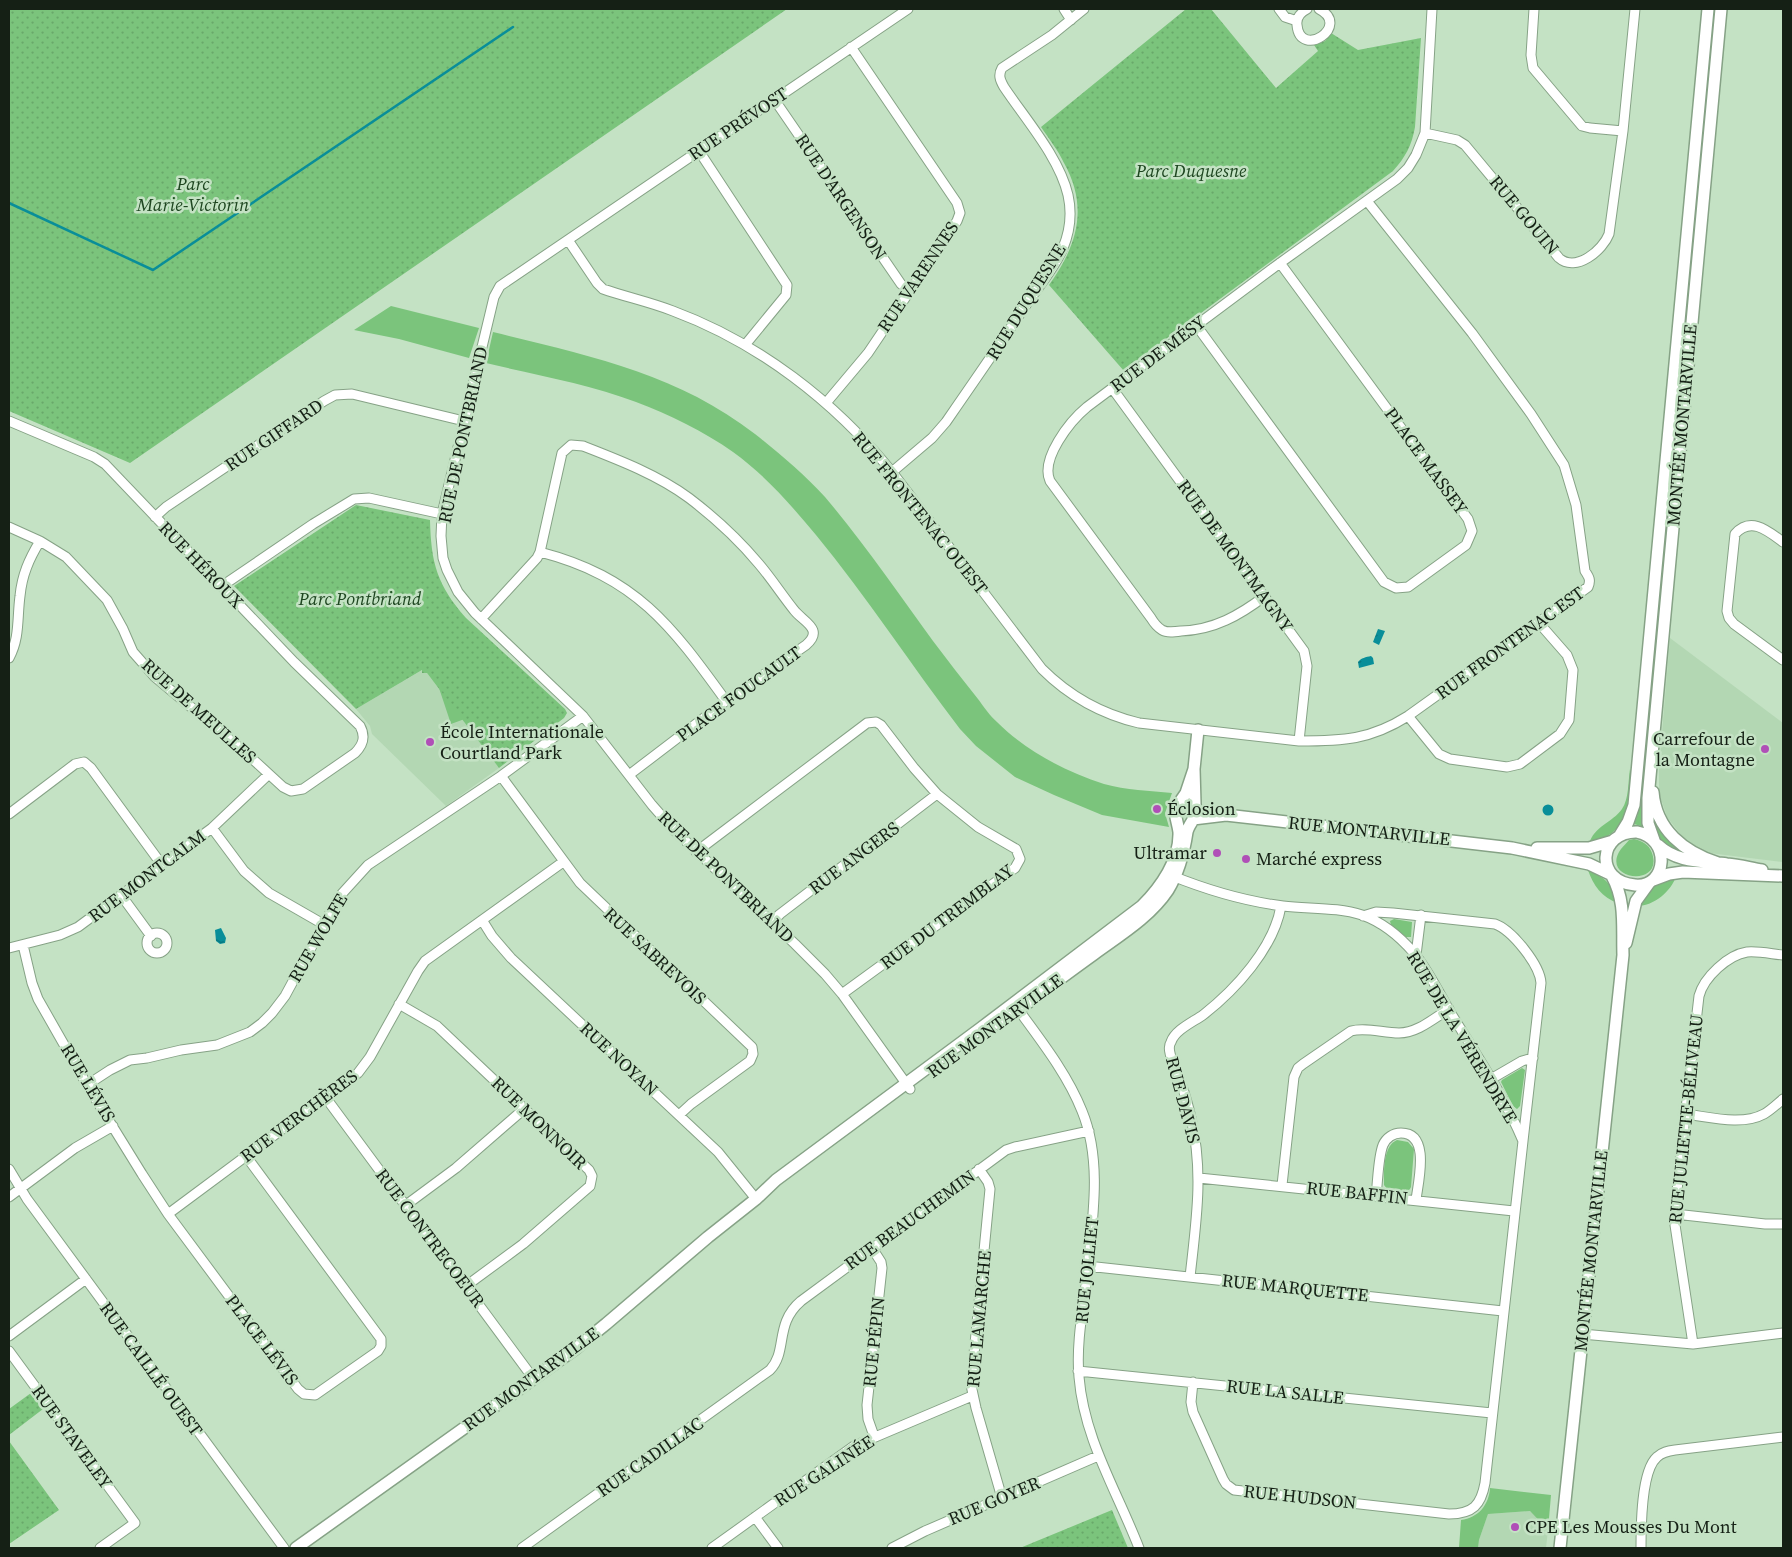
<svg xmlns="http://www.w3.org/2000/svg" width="1792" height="1557" font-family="'Source Serif 4',serif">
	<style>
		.built { fill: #b3d7b3 }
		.green { fill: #7bc47c }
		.park { fill: url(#park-dots) }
		.water { fill: url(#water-ripples) }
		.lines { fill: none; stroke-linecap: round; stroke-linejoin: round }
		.stream { stroke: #098e99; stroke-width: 2.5 }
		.minor-casing { stroke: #86a286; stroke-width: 11 }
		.tertiary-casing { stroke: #86a286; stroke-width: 14 }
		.minor { stroke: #fff; stroke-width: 9 }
		.tertiary { stroke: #fff; stroke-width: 11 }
		.poi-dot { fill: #b04fb7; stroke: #c4e2c4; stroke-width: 2 }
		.labels { text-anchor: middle; stroke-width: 5; stroke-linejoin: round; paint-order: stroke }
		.street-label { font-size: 18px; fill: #152015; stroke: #c4e2c4 }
		.park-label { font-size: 18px; font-style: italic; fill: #1e4620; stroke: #c4e2c4 }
		.poi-label { font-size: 18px; fill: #152015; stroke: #c4e2c4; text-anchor: start }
	</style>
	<defs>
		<pattern id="park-dots" width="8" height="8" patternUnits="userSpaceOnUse" patternTransform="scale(1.25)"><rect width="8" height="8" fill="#7bc47c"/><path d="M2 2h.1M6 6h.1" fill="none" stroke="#69a86a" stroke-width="1.8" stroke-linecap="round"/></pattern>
		<pattern id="water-ripples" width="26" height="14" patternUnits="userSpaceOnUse" patternTransform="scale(1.25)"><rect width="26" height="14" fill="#098e99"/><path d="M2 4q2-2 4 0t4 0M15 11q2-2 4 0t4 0" fill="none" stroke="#08747c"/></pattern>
	</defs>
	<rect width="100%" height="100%" fill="#c4e2c4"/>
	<path class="built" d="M1670,638L1783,723V862L1709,853L1700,849L1684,839L1667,817L1659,793V768Z
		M424,669L499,768L446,806L372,734L370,726L356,709Z
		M1530,1511L1548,1530L1546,1548H1478L1479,1540L1488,1514Z"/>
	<path class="green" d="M391,306L479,328L469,358L399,339L354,330Z
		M493,332C586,355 677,373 755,434C779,453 804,474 825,497C864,543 898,593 933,641C948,661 963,680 978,699C984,707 990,716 997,722C1026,751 1066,772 1104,784C1126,790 1150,791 1172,793L1165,813L1169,827L1102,815L1054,795L1015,777L976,746L960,729C911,665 867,597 816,535C791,505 765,475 733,452C705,432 668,414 636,402C590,384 535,375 486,363Z
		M1659,572H1663L1644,827L1634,824L1638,814L1640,795Z
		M439,688L470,717L451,724Z
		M1630,769C1632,775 1630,785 1629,792C1626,822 1618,835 1589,844C1594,826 1612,823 1622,809C1629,799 1628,782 1630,769Z
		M1652,813L1680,850L1679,854C1659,846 1654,832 1652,813Z
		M1634,839C1642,841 1649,844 1652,853C1664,887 1603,881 1619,852C1621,848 1626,844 1629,840Z
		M1588,870C1608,880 1610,882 1618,903C1602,898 1593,885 1588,870Z
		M1676,876C1672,891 1653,906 1638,906C1650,887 1655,883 1676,876Z
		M1394,919L1412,922L1411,937H1406L1391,925L1390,921Z
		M1522,1068L1525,1070L1520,1106L1517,1109L1513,1106L1501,1082L1502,1080Z
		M1397,1140L1408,1142L1414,1149L1411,1187C1408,1195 1396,1192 1388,1190L1384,1185C1384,1171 1383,1146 1397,1140Z
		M1490,1488L1551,1495L1548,1530L1530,1511L1488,1514L1479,1540L1478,1548H1459L1461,1520C1478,1518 1489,1505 1490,1488Z"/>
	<path class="park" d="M9,9H787L130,463L9,411Z
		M1186,9H1211L1276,88L1318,51L1314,45L1325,41L1331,33L1358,50L1421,38L1415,127C1412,145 1405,158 1393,171L1136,361V362L1124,371L1049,285C1077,246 1089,208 1064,163C1058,150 1049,139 1041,127Z
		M356,505L430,520C431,563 437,585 466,618L565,709L567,713L564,718L499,768L427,673H422V670L356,709L234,586Z
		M31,1393L43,1409L9,1435V1409Z
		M9,1441L59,1510L9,1544Z
		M1112,1510L1128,1548H1020L1032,1543Z"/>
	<path class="water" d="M1378,629L1385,631L1379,645L1373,642Z
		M1371,656L1373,658L1374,664L1359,668L1358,662C1361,658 1366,657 1371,656Z
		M1542.5 810a5.5 5.5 0 1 1 11 0a5.5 5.5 0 1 1-11 0Z
		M221,928L226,938L225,943L220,944L216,941L215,930Z"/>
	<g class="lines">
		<path class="stream" d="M9,203L153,270L513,27"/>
		<g class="minor-casing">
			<path id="minor" d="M908,9L500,286L494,297L442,514L441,536L443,558L447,570L458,592L475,613L583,716L652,805L674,830L795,944L825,974L842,994L910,1089
				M1064,9L1071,20
				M1279,9L1285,17L1297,21
				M1307,9C1301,12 1296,18 1297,25C1300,60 1352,26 1319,9
				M1534,9L1531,55L1533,68L1582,126L1590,128L1623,131
				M774,99L901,284L910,291
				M1425,133L1457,140L1465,145L1559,258C1576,273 1603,250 1609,234L1623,131L1635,9
				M699,151L787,285L786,295L745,345
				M568,240L597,283L603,289C626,297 650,302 673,311C759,343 834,401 892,472L1042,669C1070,697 1101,714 1139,723L1299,741C1343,741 1370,740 1408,716L1588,587C1591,580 1589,577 1585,571L1576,505L1564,465L1531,414L1472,333L1367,201
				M1196,325L1384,582L1396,588L1408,587L1466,545L1472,531L1468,519L1280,263
				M1112,388L1304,651L1307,666L1299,741
				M826,403L868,353L957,221L960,213L957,203L851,47
				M9,421L94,457L105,464L294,662L360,726C366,737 363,745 355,753L303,789L291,791L283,787L246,753L155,677L133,652L123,629L107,600L66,557L40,541L9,527
				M892,472L932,438L946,422C973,383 1000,344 1026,305C1038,287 1055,268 1063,248C1070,231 1072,213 1068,195C1059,157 1026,120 1004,87C1000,80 998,75 1002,68L1052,35L1084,9
				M155,517L166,507L324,401L335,395L352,394L464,421
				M1783,542C1768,531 1751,516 1735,534L1727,611L1729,618L1734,624L1783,660
				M540,552C636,577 671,625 726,701
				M222,586L313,524L354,499L369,498L442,514
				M1265,596C1240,615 1214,630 1181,631C1174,632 1167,633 1162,630C1157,627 1154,623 1151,618L1050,481C1040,459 1070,421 1087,407L1280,263L1397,179L1408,168L1416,155L1425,133L1432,9
				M481,619L537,558L540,552L562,453L571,445L583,446C619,460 658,475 689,498C714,517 739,540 759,564C771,578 782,595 794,610C802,621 825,629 806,645L726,701L629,775
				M9,658C20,638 17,618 20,596C22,575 29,559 40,541
				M1408,716L1439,754L1450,759L1507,767L1520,764L1560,734L1569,720L1573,670L1567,655L1539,623
				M501,776L580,883L752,1047L753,1054L750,1061L691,1104L679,1115
				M9,814L75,764L84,762L91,768L162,865
				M212,828L244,871L269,893L323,924
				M696,852L867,723L876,722L881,725L914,768L937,794L978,827L1016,849L1020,859L1015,868L842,994
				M1170,875C1207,890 1243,901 1283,906C1309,909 1338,907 1362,915C1382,922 1401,938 1414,953C1429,971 1440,995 1452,1015C1477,1056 1504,1096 1523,1141L1485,1483C1481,1505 1473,1514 1449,1514L1234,1490L1226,1484L1223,1479L1193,1412L1191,1402L1193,1382
				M121,895L151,936
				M1363,916L1376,912L1393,913L1495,924C1512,930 1540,965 1541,983L1523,1141
				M482,920L492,936L511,958L718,1152L756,1199
				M772,922L780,914L937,794
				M147 943a10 10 0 1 1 20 0a10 10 0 1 1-20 0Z
				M23,945L32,983L38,999L87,1085L142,1174L168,1214L298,1389L304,1394L315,1395L378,1351L381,1346V1339L246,1156
				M9,948L60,935L78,927L212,828L269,774
				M1416,955L1421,915
				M399,1004L437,1026L589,1170L592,1176L590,1186L523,1244L466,1286
				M1015,1005C1039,1038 1067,1073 1082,1111C1103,1162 1092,1222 1087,1276C1083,1309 1076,1344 1079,1377C1084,1439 1117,1491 1139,1548
				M1491,1079L1522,1061L1533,1058
				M87,1085L110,1070L130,1060L147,1058L181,1050L217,1045L250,1032L262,1023L272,1013L285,996L338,898L368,865L501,776L583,716
				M326,1098L533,1378
				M1685,1114C1710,1117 1742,1126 1764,1114C1771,1110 1777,1104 1783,1099
				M9,1169L27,1199L284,1548
				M979,1169L988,1182L990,1189L971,1385L976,1408L1002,1498
				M1199,1178L1514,1211
				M1282,1185L1294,1077L1298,1068L1303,1064L1351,1031C1366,1027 1383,1033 1399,1033C1417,1033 1433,1019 1449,1009
				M1376,1195C1378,1181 1378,1158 1383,1145C1386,1138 1393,1133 1401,1133C1431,1133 1418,1182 1416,1200
				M9,1197L75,1148L113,1126
				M406,1205L456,1168L524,1109
				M168,1214L358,1073L370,1057L418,971L425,961L563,862
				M1675,1214L1765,1224H1783
				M872,1248L881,1262L882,1268L867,1405L868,1419L874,1436
				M1087,1266L1503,1311
				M1190,1277C1196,1222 1204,1173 1191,1118C1188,1103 1183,1089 1178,1074C1176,1067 1171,1060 1170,1053C1169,1049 1169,1045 1171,1042C1175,1030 1193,1022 1203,1015C1235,990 1274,948 1281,906
				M1582,1334L1693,1344L1783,1333
				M9,1336L86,1279
				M1693,1344L1675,1225L1678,1178L1699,996C1704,977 1728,955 1747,952C1759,951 1772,954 1783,955
				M9,1351L135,1523L100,1548
				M1078,1371L1492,1413
				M755,1517L778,1548
				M522,1548L770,1370C788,1351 774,1324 801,1301L1006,1150L1015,1147L1089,1131
				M712,1548L854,1446L972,1396
				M892,1548L925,1531L1098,1456
				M1641,1548C1641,1527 1641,1471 1657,1457C1662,1452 1668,1451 1675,1450L1783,1437"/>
		</g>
		<g class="tertiary-casing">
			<path id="tertiary" d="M1653,792C1656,830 1684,852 1718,863
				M1195,804L1194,769L1198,730
				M1193,819L1226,815L1512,848L1589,864L1610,874
				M1637,832C1671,838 1668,888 1635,885C1594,882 1598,831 1637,832Z
				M1620,835L1628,822L1634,805L1708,9
				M1654,840L1648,823V798L1721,9
				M1658,845C1677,863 1703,861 1727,864C1739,865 1750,868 1762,870
				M1537,848H1589L1613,841
				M1653,880L1669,874L1683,872L1783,876
				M1626,943L1636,901L1649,883
				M999,1024C1030,1001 1062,977 1094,954C1120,935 1150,917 1168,890C1179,872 1184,852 1187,832C1189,822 1200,816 1195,805
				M296,1548L575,1349L606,1324L708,1237L756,1199L776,1180L981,1028L1142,906C1161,887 1180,860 1179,832C1178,824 1175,817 1175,809L1186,793L1194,769
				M1560,1548L1623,955C1622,928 1626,901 1612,876"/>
		</g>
		<use href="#minor" class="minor"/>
		<use href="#tertiary" class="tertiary"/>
	</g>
	<g class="poi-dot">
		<circle cx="430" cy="742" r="5"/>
		<circle cx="1765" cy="749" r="5"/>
		<circle cx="1157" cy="809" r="5"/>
		<circle cx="1217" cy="853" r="5"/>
		<circle cx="1246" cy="859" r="5"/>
		<circle cx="1515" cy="1527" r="5"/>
	</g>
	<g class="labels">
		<g class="street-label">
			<text transform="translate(738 124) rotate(-34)" y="6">RUE PRÉVOST</text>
			<text transform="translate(841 197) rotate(56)" y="6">RUE D'ARGENSON</text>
			<text transform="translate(1524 215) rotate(50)" y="6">RUE GOUIN</text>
			<text transform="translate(918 277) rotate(-56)" y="6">RUE VARENNES</text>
			<text transform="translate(1026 302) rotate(-58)" y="6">RUE DUQUESNE</text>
			<text transform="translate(1158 354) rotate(-37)" y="6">RUE DE MÉSY</text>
			<text transform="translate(1682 425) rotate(-85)" y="6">MONTÉE MONTARVILLE</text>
			<text transform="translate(274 435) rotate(-34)" y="6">RUE GIFFARD</text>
			<text transform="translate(463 435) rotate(-78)" y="6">RUE DE PONTBRIAND</text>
			<text transform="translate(1426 461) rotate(54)" y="6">PLACE MASSEY</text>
			<text transform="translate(920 513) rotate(51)" y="6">RUE FRONTENAC OUEST</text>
			<text transform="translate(1235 556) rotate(54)" y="6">RUE DE MONTMAGNY</text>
			<text transform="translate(201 565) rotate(46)" y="6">RUE HÉROUX</text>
			<text transform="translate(1510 643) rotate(-36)" y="6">RUE FRONTENAC EST</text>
			<text transform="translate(739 694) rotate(-36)" y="6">PLACE FOUCAULT</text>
			<text transform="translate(199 711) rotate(42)" y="6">RUE DE MEULLES</text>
			<text transform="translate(1369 831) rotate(6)" y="6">RUE MONTARVILLE</text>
			<text transform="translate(854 858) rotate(-37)" y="6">RUE ANGERS</text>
			<text transform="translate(147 876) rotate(-37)" y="6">RUE MONTCALM</text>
			<text transform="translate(726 877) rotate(44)" y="6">RUE DE PONTBRIAND</text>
			<text transform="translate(947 917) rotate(-37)" y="6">RUE DU TREMBLAY</text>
			<text transform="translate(318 938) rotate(-60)" y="6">RUE WOLFE</text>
			<text transform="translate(655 956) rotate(43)" y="6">RUE SABREVOIS</text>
			<text transform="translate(995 1026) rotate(-36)" y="6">RUE MONTARVILLE</text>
			<text transform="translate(1462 1037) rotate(59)" y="6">RUE DE LA VÉRENDRYE</text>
			<text transform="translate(619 1059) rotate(43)" y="6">RUE NOYAN</text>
			<text transform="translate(88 1083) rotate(59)" y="6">RUE LÉVIS</text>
			<text transform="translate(1183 1100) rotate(75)" y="6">RUE DAVIS</text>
			<text transform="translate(299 1116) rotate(-37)" y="6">RUE VERCHÈRES</text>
			<text transform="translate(1686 1119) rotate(-84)" y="6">RUE JULIETTE-BÉLIVEAU</text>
			<text transform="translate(539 1123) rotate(44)" y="6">RUE MONNOIR</text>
			<text transform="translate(1357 1193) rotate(6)" y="6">RUE BAFFIN</text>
			<text transform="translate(910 1220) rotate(-36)" y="6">RUE BEAUCHEMIN</text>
			<text transform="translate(430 1238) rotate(53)" y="6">RUE CONTRECOEUR</text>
			<text transform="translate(1591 1251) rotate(-84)" y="6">MONTÉE MONTARVILLE</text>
			<text transform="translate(1087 1270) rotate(-84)" y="6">RUE JOLLIET</text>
			<text transform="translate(1295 1288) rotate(6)" y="6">RUE MARQUETTE</text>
			<text transform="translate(979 1319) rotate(-85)" y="6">RUE LAMARCHE</text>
			<text transform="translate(262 1340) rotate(53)" y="6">PLACE LÉVIS</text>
			<text transform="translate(874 1342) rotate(-84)" y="6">RUE PÉPIN</text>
			<text transform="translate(151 1369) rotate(54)" y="6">RUE CAILLÉ OUEST</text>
			<text transform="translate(531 1379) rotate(-36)" y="6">RUE MONTARVILLE</text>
			<text transform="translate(1285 1392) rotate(6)" y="6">RUE LA SALLE</text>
			<text transform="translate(72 1437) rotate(54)" y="6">RUE STAVELEY</text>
			<text transform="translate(650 1457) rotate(-35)" y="6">RUE CADILLAC</text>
			<text transform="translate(824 1471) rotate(-33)" y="6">RUE GALINÉE</text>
			<text transform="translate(1300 1497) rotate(6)" y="6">RUE HUDSON</text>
			<text transform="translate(994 1501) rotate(-23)" y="6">RUE GOYER</text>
		</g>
		<g class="park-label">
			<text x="1191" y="177">Parc Duquesne</text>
			<text x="193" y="190">Parc<tspan x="193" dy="21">Marie-Victorin</tspan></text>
			<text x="360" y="605">Parc Pontbriand</text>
		</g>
		<g class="poi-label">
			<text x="440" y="738">École Internationale<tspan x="440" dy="21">Courtland Park</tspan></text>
			<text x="1755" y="745" text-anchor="end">Carrefour de<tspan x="1755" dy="21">la Montagne</tspan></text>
			<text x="1167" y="815">Éclosion</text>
			<text x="1207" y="859" text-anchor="end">Ultramar</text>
			<text x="1256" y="865">Marché express</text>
			<text x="1525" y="1533">CPE Les Mousses Du Mont</text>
		</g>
	</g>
	<rect width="1792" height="1557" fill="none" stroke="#152015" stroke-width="20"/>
</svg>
